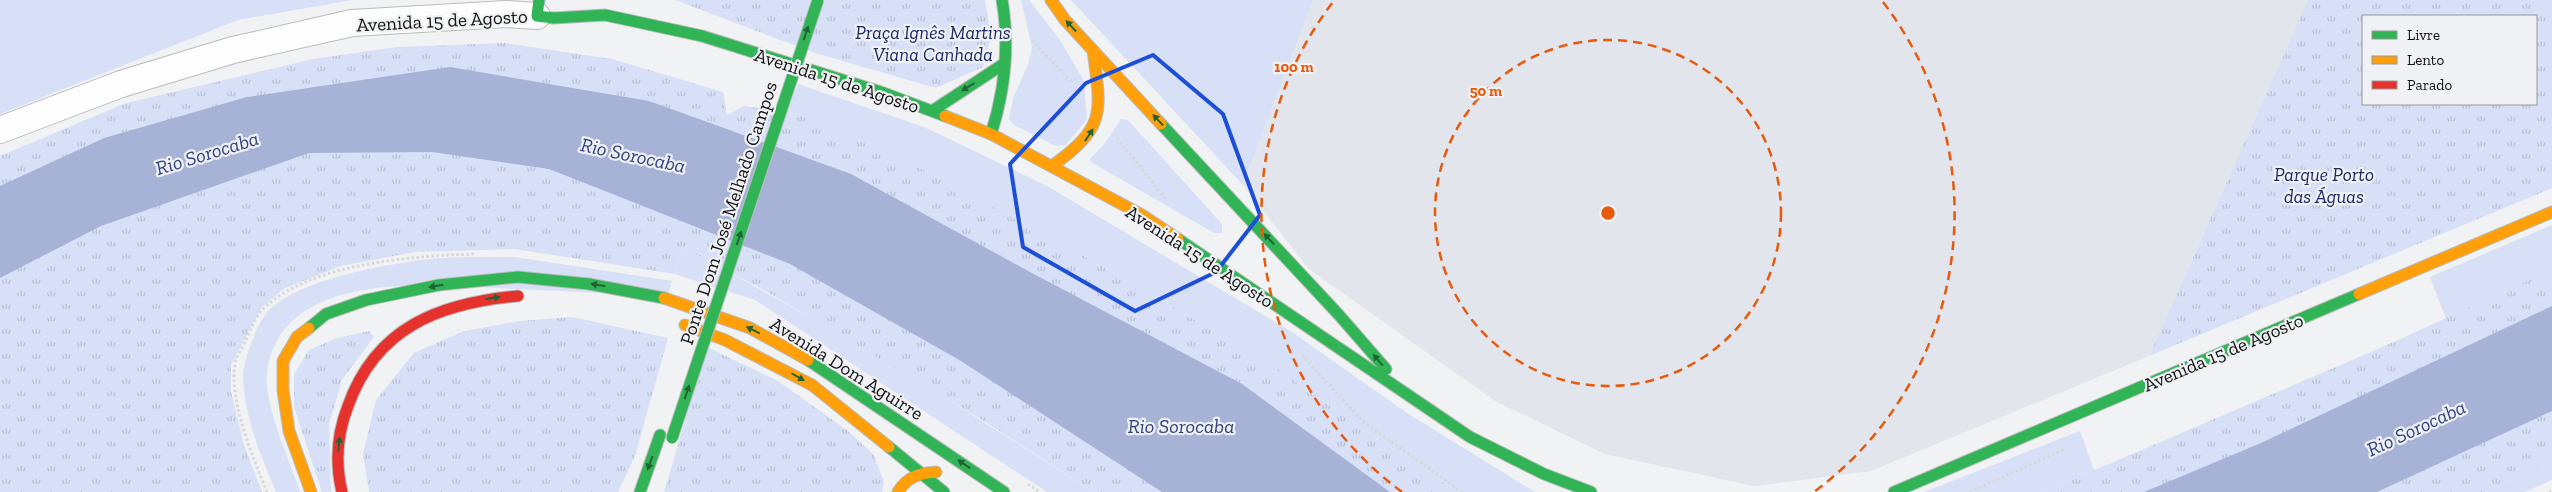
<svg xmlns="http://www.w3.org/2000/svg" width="2552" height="492" font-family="'Zilla Slab',serif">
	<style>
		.built { fill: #e2e5eb }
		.green { fill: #d7e0f7 }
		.park { fill: url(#park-tufts); fill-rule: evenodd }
		.water { fill: #a7b3d6 }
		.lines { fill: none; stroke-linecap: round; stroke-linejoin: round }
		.street-casing { stroke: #babbbc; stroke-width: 28 }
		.fast-casing { stroke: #babbbc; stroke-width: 13 }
		.slow-casing { stroke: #babbbc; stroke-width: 13 }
		.jam-casing { stroke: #babbbc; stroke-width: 13 }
		.path { stroke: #d8d8da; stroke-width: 3; stroke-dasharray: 2.5 2.5; stroke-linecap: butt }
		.street { stroke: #fdfdfd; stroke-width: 26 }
		.fast { stroke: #30b455; stroke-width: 11 }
		.slow { stroke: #ff9f0a; stroke-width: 11 }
		.jam { stroke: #e5322d; stroke-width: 11 }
		.fast-bridge-casing { stroke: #babbbc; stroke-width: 13; stroke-linecap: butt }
		.fast-bridge { stroke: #30b455; stroke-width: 11 }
		.oneway { fill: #216334 }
		.marked { fill: none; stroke: #1d4ed8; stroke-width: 4; stroke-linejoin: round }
		.ring { fill: none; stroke: #e8590c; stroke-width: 2.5; stroke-dasharray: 9 6 }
		.labels { text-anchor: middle; stroke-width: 4.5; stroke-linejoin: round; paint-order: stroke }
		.street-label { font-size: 19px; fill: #121213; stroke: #f0f1f4 }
		.park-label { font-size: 19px; font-style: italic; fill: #1c2965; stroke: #f0f1f4 }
		.water-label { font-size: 20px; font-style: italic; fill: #324381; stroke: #f0f1f4 }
		.centre { fill: #e8590c; stroke: #f0f1f4; stroke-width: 2.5 }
		.ring-label { font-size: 15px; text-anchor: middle; font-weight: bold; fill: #e8590c; stroke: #f0f1f4; stroke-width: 4.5; stroke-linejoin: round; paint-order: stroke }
	</style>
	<defs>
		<pattern id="park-tufts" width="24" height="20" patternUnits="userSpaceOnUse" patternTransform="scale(1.25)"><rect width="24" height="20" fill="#d7e0f7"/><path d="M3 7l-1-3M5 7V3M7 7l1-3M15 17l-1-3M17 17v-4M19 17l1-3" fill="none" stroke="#b8bfd3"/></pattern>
	</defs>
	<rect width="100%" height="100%" fill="#f1f2f3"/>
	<path class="built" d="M1313,0H2308L2149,356L1871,471L1754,486L1605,454L1495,401L1309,269L1243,185Z"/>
	<path class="green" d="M0,0H352L238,20L0,114Z
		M1021,0H1029L1060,40L1084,81L1087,119L1066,145L1056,146L1014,125L1009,119L1013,98L1028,65L1032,47Z
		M1071,0H1313L1243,185Z
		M798,84L924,127L1047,186L1292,332L1407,413L1535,492H1459L1415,465L1270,364L1102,266L935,175L799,114L787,112Z
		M1121,119L1128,120L1222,224V233H1214L1091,162L1090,159L1105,143Z
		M2552,225V270L2446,319L2430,277Z
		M683,248C824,321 959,405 1093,492H1047L755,300L675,274Z
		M515,257L672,281L667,296C616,294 566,291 515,289C440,286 282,265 267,372C263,403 290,461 300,492H276C261,457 245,418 243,379C243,367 246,357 250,346C254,336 258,324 265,315C291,281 379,266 420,260C451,256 484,257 515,257Z
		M2080,431L2094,470L2043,492H1924Z
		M2552,462V480L2525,492H2485Z"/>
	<path class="park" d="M675,0H985L991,37L983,67L936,88L815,53Z
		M2308,0H2552V188L2149,356ZM2363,16H2536V104H2363Z
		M505,43L612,59L723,92L727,115L744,106L799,114L935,175L1102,266L1270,364L1415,465L1459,492H1093L984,421L771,294L683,248L675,274L515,249L415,252L341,266L285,288L261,308L231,365V392L244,445L262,492H0V156L126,103L313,59L397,47Z
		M2552,270V462L2485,492H2043L2378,349Z
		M572,317L668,338L635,456L618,492H369L363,454L376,400L414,353L464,331L520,321Z
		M369,331L374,337L342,380L329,424L331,492H322L294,407V374L309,350L337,338Z
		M707,347L778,381L848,431L874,455L884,482L882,492H664Z"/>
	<path class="water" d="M450,67L649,101L851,174L1030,272L1242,384L1390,492H1162L961,361L790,264L549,169L432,152L309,153L101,226L0,278V186L104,138L247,97Z
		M2552,306V411L2377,492H2144L2261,443Z"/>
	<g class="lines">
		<g class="street-casing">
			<path id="street" d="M0,130L121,84L233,50L352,23L506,14L537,16"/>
		</g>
		<g class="fast-casing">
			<path id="fast" d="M539,0L537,16L554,18L605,15L702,36L881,92L945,116
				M932,111L1005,63
				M1161,124L1339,315L1386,369
				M991,134C1005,90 1010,46 1002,0
				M1178,239L1470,437L1544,474L1591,492
				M309,328L326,314L366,300L439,285L518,277L589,284L664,298
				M808,360L1004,492
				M889,447L944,492
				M640,492L660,435
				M1894,492L2359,294"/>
		</g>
		<g class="slow-casing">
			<path id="slow" d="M1051,0L1065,20L1161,124
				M945,116L991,134L1142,215L1178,239
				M1052,166C1107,126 1101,113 1093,50
				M2359,294L2552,212
				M664,298L750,328L808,360
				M685,325L725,340L812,385L889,447
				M309,328L297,337L283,361V390L289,431L311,492
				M898,492C907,477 919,473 936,472"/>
		</g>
		<g class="jam-casing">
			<path id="jam" d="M342,492C335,463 337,434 348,406C376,327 440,303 518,296"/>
		</g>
		<path class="path" d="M1032,40L1072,83
			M1117,138L1166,199
			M1302,355L1362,421L1462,492
			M1028,484L1040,492
			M267,492C253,457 229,402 235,364C236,356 243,347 246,340C250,331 255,317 262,310C308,263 412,256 475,254
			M1970,492L2065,449
			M2549,492L2552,491"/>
		<use href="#street" class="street"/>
		<use href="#fast" class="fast"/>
		<use href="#slow" class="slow"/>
		<use href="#jam" class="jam"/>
		<g class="fast-bridge-casing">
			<path id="fast-bridge" d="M672,438L818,0"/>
		</g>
		<use href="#fast-bridge" class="fast-bridge"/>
	</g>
	<defs><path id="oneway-solid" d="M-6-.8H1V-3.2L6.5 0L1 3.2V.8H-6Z" transform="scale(1.25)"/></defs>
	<g class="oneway">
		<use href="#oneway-solid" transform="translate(1071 26) rotate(-133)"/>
		<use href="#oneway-solid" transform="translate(806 33) rotate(-72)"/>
		<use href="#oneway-solid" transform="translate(968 87) rotate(149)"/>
		<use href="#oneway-solid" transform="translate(1158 120) rotate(-133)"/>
		<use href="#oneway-solid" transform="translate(1089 135) rotate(-57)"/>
		<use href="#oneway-solid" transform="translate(739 238) rotate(-72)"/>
		<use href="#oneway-solid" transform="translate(1269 239) rotate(-133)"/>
		<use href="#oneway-solid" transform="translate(598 285) rotate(-170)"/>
		<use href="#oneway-solid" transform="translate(436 286) rotate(170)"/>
		<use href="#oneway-solid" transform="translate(493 298) rotate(-7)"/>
		<use href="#oneway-solid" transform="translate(753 330) rotate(-154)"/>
		<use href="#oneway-solid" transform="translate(1378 360) rotate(-131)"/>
		<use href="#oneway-solid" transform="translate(798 377) rotate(30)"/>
		<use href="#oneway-solid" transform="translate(687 392) rotate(-72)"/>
		<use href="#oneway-solid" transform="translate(339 444) rotate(-85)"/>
		<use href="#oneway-solid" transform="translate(650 463) rotate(110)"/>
		<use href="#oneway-solid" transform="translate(964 464) rotate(-146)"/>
	</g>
	<path class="marked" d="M1153,55L1223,114L1260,215L1216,272L1135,311L1023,247L1010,164L1086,83Z"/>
	<g class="ring">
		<circle cx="1608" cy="213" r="173"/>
		<path d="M1402 492A347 347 0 0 1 1333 2M1883 2A347 347 0 0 1 1814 492"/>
	</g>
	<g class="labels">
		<g class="street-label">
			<text transform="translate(442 20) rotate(-3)" y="7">Avenida 15 de Agosto</text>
			<text transform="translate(837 80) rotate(18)" y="7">Avenida 15 de Agosto</text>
			<text transform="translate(728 213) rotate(-72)" y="7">Ponte Dom José Melhado Campos</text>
			<text transform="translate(1200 256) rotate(33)" y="7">Avenida 15 de Agosto</text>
			<text transform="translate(2223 352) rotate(-23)" y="7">Avenida 15 de Agosto</text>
			<text transform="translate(847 368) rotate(32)" y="7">Avenida Dom Aguirre</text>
		</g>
		<g class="park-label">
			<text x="933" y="39">Praça Ignês Martins<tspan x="933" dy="22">Viana Canhada</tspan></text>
			<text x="2324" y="181">Parque Porto<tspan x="2324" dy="22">das Águas</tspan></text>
		</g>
		<g class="water-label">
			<text transform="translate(207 153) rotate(-17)" y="7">Rio Sorocaba</text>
			<text transform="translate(633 155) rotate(12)" y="7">Rio Sorocaba</text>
			<text x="1181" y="433">Rio Sorocaba</text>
			<text transform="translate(2416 428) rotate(-25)" y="7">Rio Sorocaba</text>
		</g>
	</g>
	<circle cx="1608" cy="213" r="8" class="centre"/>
	<g class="ring-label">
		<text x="1294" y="72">100 m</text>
		<text x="1486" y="96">50 m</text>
	</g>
	<rect x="2362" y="15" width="175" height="90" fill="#f0f1f4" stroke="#97989a"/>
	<rect x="2372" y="31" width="25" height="8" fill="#30b455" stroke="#97989a"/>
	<text x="2407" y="40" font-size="15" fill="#121213">Livre</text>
	<rect x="2372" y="56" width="25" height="8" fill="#ff9f0a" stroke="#97989a"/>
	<text x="2407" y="65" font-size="15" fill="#121213">Lento</text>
	<rect x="2372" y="81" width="25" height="8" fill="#e5322d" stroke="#97989a"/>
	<text x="2407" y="90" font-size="15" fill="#121213">Parado</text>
</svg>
